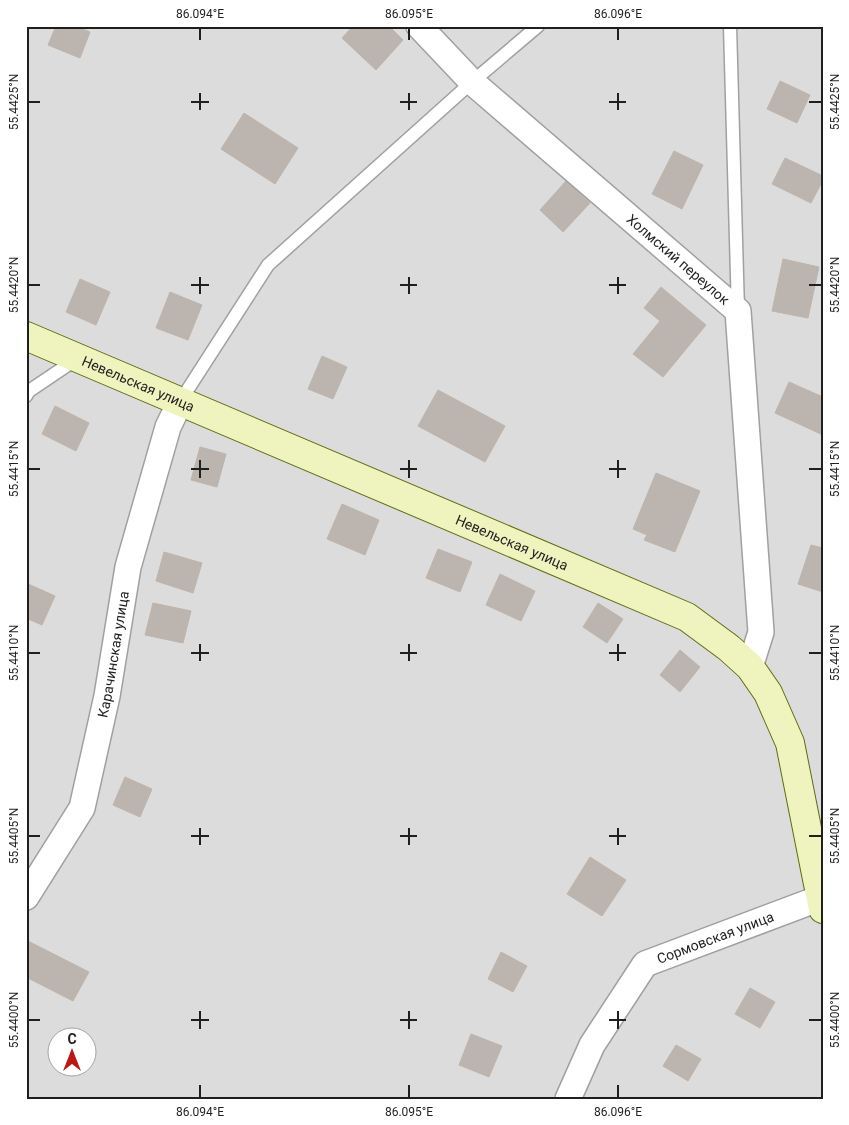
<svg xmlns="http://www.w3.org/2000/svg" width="849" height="1125" font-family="Roboto,sans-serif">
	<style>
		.residential { fill: #dddcdc; fill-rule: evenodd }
		.building { fill: #bcb5af; stroke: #bfb4aa }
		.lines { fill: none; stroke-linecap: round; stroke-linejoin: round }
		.lane-casing { stroke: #a0a0a0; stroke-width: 15 }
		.street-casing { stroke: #a0a0a0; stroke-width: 28 }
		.secondary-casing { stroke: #5f6c0f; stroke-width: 30 }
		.lane { stroke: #fff; stroke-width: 12 }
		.street { stroke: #fff; stroke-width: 25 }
		.secondary { stroke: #eff4bf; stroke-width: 28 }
		.ticks { fill: none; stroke: #1f1f1f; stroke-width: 2 }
		.labels { text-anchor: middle; stroke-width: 4; stroke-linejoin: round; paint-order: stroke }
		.street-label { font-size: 14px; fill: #1f1f1f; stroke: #fff }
		.neatline { fill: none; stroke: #1f1f1f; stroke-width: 2 }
		.ticks-label { font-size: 12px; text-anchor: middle; fill: #1f1f1f }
	</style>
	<rect width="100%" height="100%" fill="#efece6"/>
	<path class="residential" d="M26,26H823V1099H26ZM58,1038H88V1068H58Z"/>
	<path class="building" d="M56,26H76L90,32L80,58L48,45Z
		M353,26H389L403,40L376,70L342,38Z
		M780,81L810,95L797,123L767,109Z
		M244,113L298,148L275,184L221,149Z
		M674,151L703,165L682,209L652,194Z
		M785,158L823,176V180L811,203L772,184Z
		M566,181L590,203L563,232L540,210Z
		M783,259L819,267L808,318L772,311Z
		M80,279L110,292L96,325L66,312Z
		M661,287L706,325L663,377L633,354L660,321L644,308Z
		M170,292L202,305L188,340L156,328Z
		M322,356L347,367L333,399L308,389Z
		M789,382L823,397V435L775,413Z
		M438,390L505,426L485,462L418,426Z
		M55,406L89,423L76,451L42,434Z
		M200,447L226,454L217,487L191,480Z
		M656,473L700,491L675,552L644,540L647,535L633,529Z
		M342,504L379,520L365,555L327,539Z
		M811,545L823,548V592L798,584Z
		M438,549L472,562L460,592L426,578Z
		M164,552L202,563L193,593L156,581Z
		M500,574L535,591L521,621L486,605Z
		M26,583L55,596L42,625L26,618Z
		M153,603L191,611L183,643L145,635Z
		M598,603L623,619L607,643L583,627Z
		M680,650L700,667L680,692L660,675Z
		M125,777L152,789L140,817L113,805Z
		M590,857L626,880L602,916L567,894Z
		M26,940L89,972L73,1001L26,977Z
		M501,952L527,966L513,992L488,979Z
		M750,988L775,1002L760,1028L735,1014Z
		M471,1034L502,1046L489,1077L459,1065Z
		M676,1045L701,1059L688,1081L663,1066Z"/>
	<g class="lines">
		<g class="lane-casing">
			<path id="lane" d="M730,26L738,311
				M26,396L29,391L78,358
				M181,400L268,265L472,82L538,26"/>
		</g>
		<g class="street-casing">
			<g id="street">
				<path id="s1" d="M419,26L472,82L738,311L761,632L750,667"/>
				<path id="s2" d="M26,897L82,808L107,696L128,567L168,427L181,400"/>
				<path id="s3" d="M568,1099L592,1045L645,964L823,897"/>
			</g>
		</g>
		<g class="secondary-casing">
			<g id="secondary">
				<path id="s4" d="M26,336L687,617L729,648L750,667L768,693L790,743L823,909"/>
			</g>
		</g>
		<use href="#lane" class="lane"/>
		<use href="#street" class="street"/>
		<use href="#secondary" class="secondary"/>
	</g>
	<path class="ticks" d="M200,28V40M409,28V40M618,28V40M200,93V110M409,93V110M618,93V110M28,102H40M191,102H209M400,102H417M609,102H626M809,102H822M200,277V294M409,277V294M618,277V294M28,285H40M191,285H209M400,285H417M609,285H626M809,285H822M200,460V478M409,460V478M618,460V478M28,469H40M191,469H209M400,469H417M609,469H626M809,469H822M200,644V661M409,644V661M618,644V661M28,653H40M191,653H209M400,653H417M609,653H626M809,653H822M200,828V845M409,828V845M618,828V845M28,836H40M191,836H209M400,836H417M609,836H626M809,836H822M200,1011V1029M409,1011V1029M618,1011V1029M28,1020H40M191,1020H209M400,1020H417M609,1020H626M809,1020H822M200,1085V1098M409,1085V1098M618,1085V1098"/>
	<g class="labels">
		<g class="street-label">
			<text dy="5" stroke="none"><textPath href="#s1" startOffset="349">Холмский переулок</textPath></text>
			<text dy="5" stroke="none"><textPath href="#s4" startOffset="122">Невельская улица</textPath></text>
			<text dy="5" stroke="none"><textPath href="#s4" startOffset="528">Невельская улица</textPath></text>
			<text dy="5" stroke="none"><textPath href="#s2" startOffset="262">Карачинская улица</textPath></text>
			<text dy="5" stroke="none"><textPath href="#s3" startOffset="231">Сормовская улица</textPath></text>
		</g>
	</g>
	<rect width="849" height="1125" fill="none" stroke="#ffffff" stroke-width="55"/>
	<g transform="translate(72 1052)"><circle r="24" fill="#ffffff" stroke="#a5a5a5"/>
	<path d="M0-4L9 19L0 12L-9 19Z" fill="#bb1913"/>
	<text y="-8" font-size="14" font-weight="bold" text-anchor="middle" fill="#1f1f1f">С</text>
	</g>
	<rect x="28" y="28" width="794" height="1070" class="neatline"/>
	<g class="ticks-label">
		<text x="200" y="18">86.094°E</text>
		<text x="409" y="18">86.095°E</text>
		<text x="618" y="18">86.096°E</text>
		<text transform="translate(14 102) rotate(-90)" y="4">55.4425°N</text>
		<text transform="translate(835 102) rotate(-90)" y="4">55.4425°N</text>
		<text transform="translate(14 285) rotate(-90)" y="4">55.4420°N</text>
		<text transform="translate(835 285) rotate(-90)" y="4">55.4420°N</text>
		<text transform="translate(14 469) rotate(-90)" y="4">55.4415°N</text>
		<text transform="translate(835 469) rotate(-90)" y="4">55.4415°N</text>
		<text transform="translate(14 653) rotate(-90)" y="4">55.4410°N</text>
		<text transform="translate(835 653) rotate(-90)" y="4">55.4410°N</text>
		<text transform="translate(14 836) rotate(-90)" y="4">55.4405°N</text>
		<text transform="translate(835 836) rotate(-90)" y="4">55.4405°N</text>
		<text transform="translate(14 1020) rotate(-90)" y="4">55.4400°N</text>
		<text transform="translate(835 1020) rotate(-90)" y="4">55.4400°N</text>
		<text x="200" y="1116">86.094°E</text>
		<text x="409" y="1116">86.095°E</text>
		<text x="618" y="1116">86.096°E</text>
	</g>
</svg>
